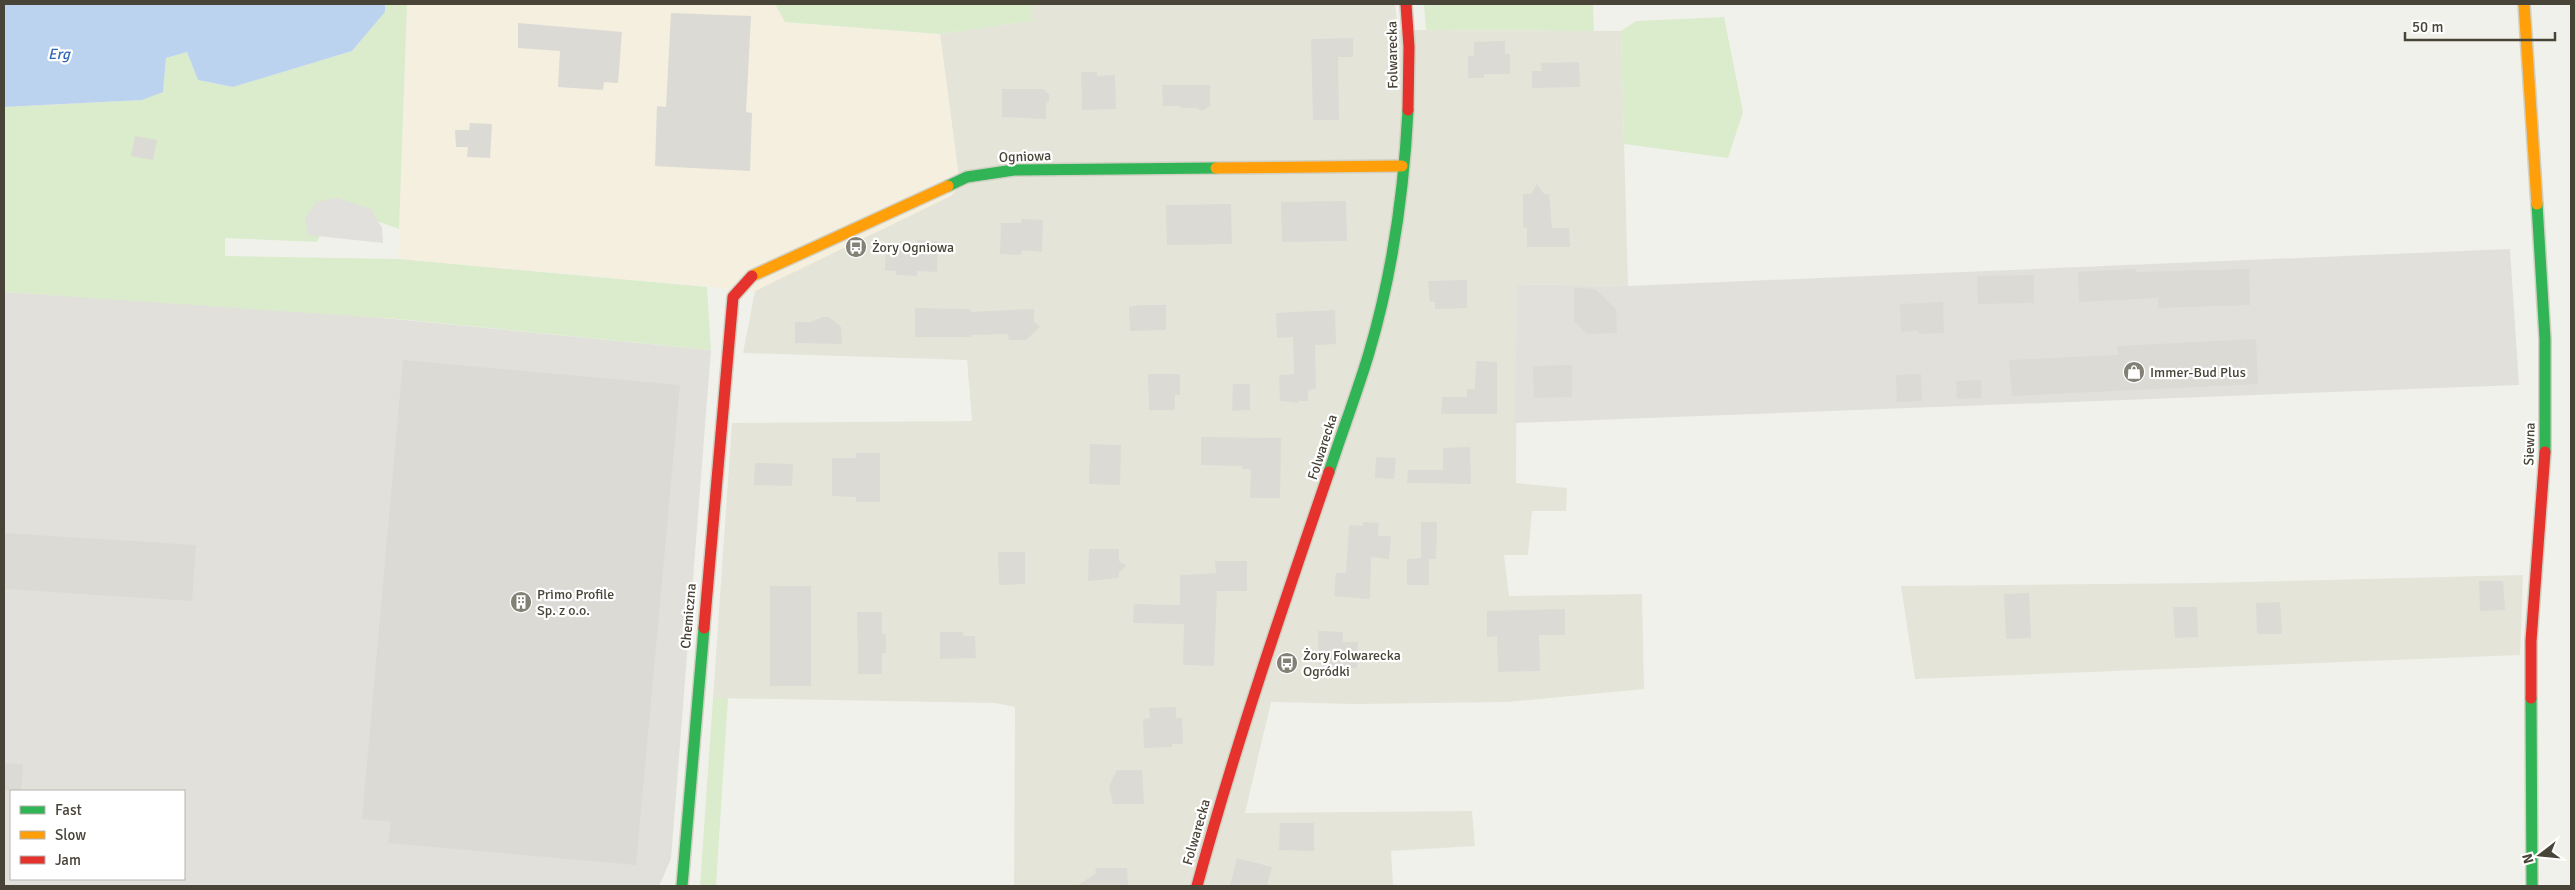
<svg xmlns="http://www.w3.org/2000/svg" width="2575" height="890" font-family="Signika,sans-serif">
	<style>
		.residential { fill: #e5e4d9 }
		.commercial { fill: #f4efdf }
		.industrial { fill: #e2e0da; fill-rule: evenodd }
		.green { fill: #daeccc }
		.parking { fill: #e1e0dc }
		.water { fill: #bcd3f0 }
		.building { fill: #dbdad4 }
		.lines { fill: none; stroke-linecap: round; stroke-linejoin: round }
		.fast-casing { stroke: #d1d0c3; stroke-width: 14 }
		.slow-casing { stroke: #d1d0c3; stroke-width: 14 }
		.jam-casing { stroke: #d1d0c3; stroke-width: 14 }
		.fast { stroke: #30b455; stroke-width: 11 }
		.slow { stroke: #ff9f0a; stroke-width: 11 }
		.jam { stroke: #e5322d; stroke-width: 11 }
		.labels { text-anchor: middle; stroke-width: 4.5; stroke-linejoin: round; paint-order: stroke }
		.street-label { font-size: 14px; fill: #484437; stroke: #fff }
		.poi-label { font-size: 14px; fill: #484437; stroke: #fff; text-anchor: start }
		.water-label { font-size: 15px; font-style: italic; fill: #2f67b5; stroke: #fff }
	</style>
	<rect width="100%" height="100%" fill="#f1f1ec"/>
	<path class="residential" d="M1031,4H1395L1398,30L1621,31L1628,286L1517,284L1516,483L1567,488L1566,511H1532L1528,555H1504L1509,596L1642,594L1644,689L1507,702L1354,704L1271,702L1245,813L1472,811L1475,846L1391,851L1393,886H1014L1015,707L995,703L713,698L732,423L972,421L967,360L743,353L755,291L960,186L940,34L1031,21Z
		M2523,575L2520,655L1915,679L1901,586L2203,583Z"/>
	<path class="commercial" d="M407,4H775L785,22L940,34L960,186L951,196L755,291L398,259Z"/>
	<path class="industrial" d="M2510,249L2519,385L1515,423L1517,284L1628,286Z
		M4,292L322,312L711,350L671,859L659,886H4ZM11,791H184V879H11Z"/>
	<path class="green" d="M385,4H407L399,229L334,206L317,242L225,238V256L398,259L707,287L711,350L398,319L4,292V107L142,100L163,91L166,58L187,52L198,80L233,87L352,51L385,12Z
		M775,4H1031V21L940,34L785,22Z
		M1424,4H1593L1594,31L1426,30Z
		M1724,17L1743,112L1728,158L1624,144L1621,31L1636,21Z
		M713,698H728L716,886H700Z"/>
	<path class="parking" d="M337,198L371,209L382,228L383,243L308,235L305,218L317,202Z"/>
	<path class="water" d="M4,4H385V12L352,51L233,87L198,80L187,52L166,58L163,92L142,100L4,107Z"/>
	<path class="building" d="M671,13L751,16L746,112L752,113L750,171L655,166L657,106L666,107Z
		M518,23L622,32L618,83L604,82L603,90L558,87L560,51L518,48Z
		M1353,38V57H1338L1339,120H1313L1311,39Z
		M1505,41V54H1510V74H1484V78H1468V56H1474V42Z
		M1579,62L1580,87L1532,88V71H1542L1541,63Z
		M1081,72H1097V76L1115,75L1116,109L1082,110Z
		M1162,85H1210V106L1202,111L1197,108H1181L1180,106H1163Z
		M1002,89H1044L1049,95V101L1046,104V119L1002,117Z
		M470,123L492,124L490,158L467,157L468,147H456L455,130H469Z
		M135,136L157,140L153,160L131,156Z
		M1537,184L1544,194H1549L1552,228H1569L1570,247H1527V228L1523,227V194H1531Z
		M1346,201L1347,241L1282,242L1281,202Z
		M1231,204L1232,244L1167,245L1166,205Z
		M1022,219L1043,220L1042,252L1022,250L1021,255L1000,254L1001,223H1021Z
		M917,240L938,241L937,272L917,271V276L896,275V271L885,270L886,248H897V243L917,245Z
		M2136,269V272L2249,269L2250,305L2158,308V298L2079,302L2078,272Z
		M2034,275V303L1978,304L1977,276Z
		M1467,280V308L1435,309V302H1430L1428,281Z
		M1574,288L1595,289L1616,309L1617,333L1587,334L1574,321Z
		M1943,302L1944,333L1919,334L1918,331L1901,332L1900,304Z
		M1140,305H1166V330L1130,331L1129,307Z
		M915,308L971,309V312L1034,309V322L1040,327L1026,340H1009L1008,334L971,335V337H915Z
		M1335,310L1336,344L1315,345L1316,389L1308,390V401H1298V403L1280,401L1279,375L1294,374L1293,337L1277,338L1276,313Z
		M823,317H829L841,327L842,344L795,343V322H811Z
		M2256,339L2258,384L2012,396L2009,360L2118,355L2117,346Z
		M403,360L680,385L636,865L388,843L391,822L362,819Z
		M1476,361L1497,362V414H1441L1442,397H1467V389H1475Z
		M1572,365V397L1534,398L1533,366Z
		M1148,374H1180V395H1175V410H1149Z
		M1921,374L1922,401L1897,402L1896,375Z
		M1981,380L1982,398L1957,399L1956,381Z
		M1233,384H1250V410L1232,411Z
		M1201,437L1281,438L1280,498H1250L1251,469H1242V466L1201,465Z
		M1090,444L1121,445L1120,485L1089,484Z
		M1470,447L1471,484L1407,483L1408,470H1443V448Z
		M856,453H880V502H856V497L832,496V458H856Z
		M1376,457L1396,458L1394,479L1375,478Z
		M755,463L793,464L792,486L754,485Z
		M1363,522L1379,523L1378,536H1391L1389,559L1371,557L1370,599L1334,596L1336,573H1346L1349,525L1363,526Z
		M1421,522H1437L1436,559H1429V585H1407V559L1421,558Z
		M4,533L196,545L192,601L4,589Z
		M1089,549H1119V561L1127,566L1119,572V578L1088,581Z
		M998,552H1025V584L999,585Z
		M1215,561H1247V591H1217L1214,666L1183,665L1184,624L1133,623L1134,604L1180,605V575L1216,573Z
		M2479,581H2503L2505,610L2480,611Z
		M770,586H811V686H770Z
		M2029,593L2031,638L2006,639L2004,594Z
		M2280,602L2282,634H2257L2256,603Z
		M2173,607H2197L2198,637L2175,638Z
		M1565,609V635H1539L1540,671L1498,672L1497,636L1487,637V611Z
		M857,612H882V634H886V653H882V674H858Z
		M1318,631L1343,632V642H1358L1357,668L1324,666L1319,664Z
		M940,632H963V636H975L976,658L940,659Z
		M1176,707V718H1182L1183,744H1172V747L1144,748L1143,719L1150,718L1149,708Z
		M4,763L23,764L21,791H4Z
		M1117,770H1142L1144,804H1113L1109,786Z
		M1280,823H1314V851L1279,850Z
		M1237,858L1272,867L1267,886H1230Z
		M1095,868H1127L1128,886H1077L1096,873Z"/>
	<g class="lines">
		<g class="fast-casing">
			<path id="fast" d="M948,186L967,177L1014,170L1216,168
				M2537,204L2545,339V452
				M1329,472C1342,432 1357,393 1369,353C1392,275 1404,191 1408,110
				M2531,698L2532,886
				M682,886L704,628"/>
		</g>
		<g class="slow-casing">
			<path id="slow" d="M2524,4L2537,204
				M1216,168L1402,166
				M752,276L948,186"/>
		</g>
		<g class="jam-casing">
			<path id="jam" d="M1406,4L1409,47L1408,110
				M704,628L733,297L752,276
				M2531,698V641L2545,452
				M1197,886C1235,746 1282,609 1329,472"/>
		</g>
		<use href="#fast" class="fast"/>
		<use href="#slow" class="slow"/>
		<use href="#jam" class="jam"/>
	</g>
	<defs>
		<g id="bus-disc" transform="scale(1.125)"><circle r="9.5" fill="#838176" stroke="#fff"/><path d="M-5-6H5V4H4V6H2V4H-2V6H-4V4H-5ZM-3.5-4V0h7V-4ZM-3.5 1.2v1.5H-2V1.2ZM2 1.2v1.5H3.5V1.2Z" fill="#fff"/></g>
		<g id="shop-disc" transform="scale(1.125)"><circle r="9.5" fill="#838176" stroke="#fff"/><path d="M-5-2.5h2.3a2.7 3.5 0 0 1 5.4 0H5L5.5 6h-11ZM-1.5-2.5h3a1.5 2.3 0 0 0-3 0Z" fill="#fff"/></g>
		<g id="building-disc" transform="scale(1.125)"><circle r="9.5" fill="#838176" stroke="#fff"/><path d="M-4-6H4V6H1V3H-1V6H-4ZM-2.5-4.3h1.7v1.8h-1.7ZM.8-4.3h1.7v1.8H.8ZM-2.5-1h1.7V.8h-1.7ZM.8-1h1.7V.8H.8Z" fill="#fff"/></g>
	</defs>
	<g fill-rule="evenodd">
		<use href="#bus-disc" x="856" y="247"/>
		<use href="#shop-disc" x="2134" y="372"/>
		<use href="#building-disc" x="521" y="602"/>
		<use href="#bus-disc" x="1287" y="663"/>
	</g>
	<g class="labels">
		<g class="street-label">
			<text transform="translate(1392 55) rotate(-91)" y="5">Folwarecka</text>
			<text transform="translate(1025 156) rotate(-2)" y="5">Ogniowa</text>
			<text transform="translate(2529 444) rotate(-88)" y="5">Siewna</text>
			<text transform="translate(1322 447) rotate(-72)" y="5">Folwarecka</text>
			<text transform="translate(688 616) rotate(-85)" y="5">Chemiczna</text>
			<text transform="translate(1196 832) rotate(-74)" y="5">Folwarecka</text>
		</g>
		<g class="poi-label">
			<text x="872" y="252">Żory Ogniowa</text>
			<text x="2150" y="377">Immer-Bud Plus</text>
			<text x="537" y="599">Primo Profile<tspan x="537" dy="16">Sp. z o.o.</tspan></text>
			<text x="1303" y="660">Żory Folwarecka<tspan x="1303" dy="16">Ogródki</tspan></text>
		</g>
		<g class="water-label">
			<text x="59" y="59">Erg</text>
		</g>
	</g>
	<rect width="2575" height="890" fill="none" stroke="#484437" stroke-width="10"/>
	<rect x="10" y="790" width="175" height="90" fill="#ffffff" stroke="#b6b4af"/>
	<rect x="20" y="806" width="25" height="8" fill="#30b455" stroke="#b6b4af"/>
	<text x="55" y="815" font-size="15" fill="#484437">Fast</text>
	<rect x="20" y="831" width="25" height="8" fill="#ff9f0a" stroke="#b6b4af"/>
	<text x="55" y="840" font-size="15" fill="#484437">Slow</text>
	<rect x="20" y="856" width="25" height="8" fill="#e5322d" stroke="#b6b4af"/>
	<text x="55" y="865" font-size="15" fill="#484437">Jam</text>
	<g transform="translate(2540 855) rotate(254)" stroke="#ffffff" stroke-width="4" paint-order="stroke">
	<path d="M0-4L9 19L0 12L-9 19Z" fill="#484437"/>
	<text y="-8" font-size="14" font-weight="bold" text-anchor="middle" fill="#484437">N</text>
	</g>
	<path d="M2405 32v8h150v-8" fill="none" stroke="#484437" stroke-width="2.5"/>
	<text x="2412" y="32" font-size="15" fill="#484437" stroke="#ffffff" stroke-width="4" paint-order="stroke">50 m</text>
</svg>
